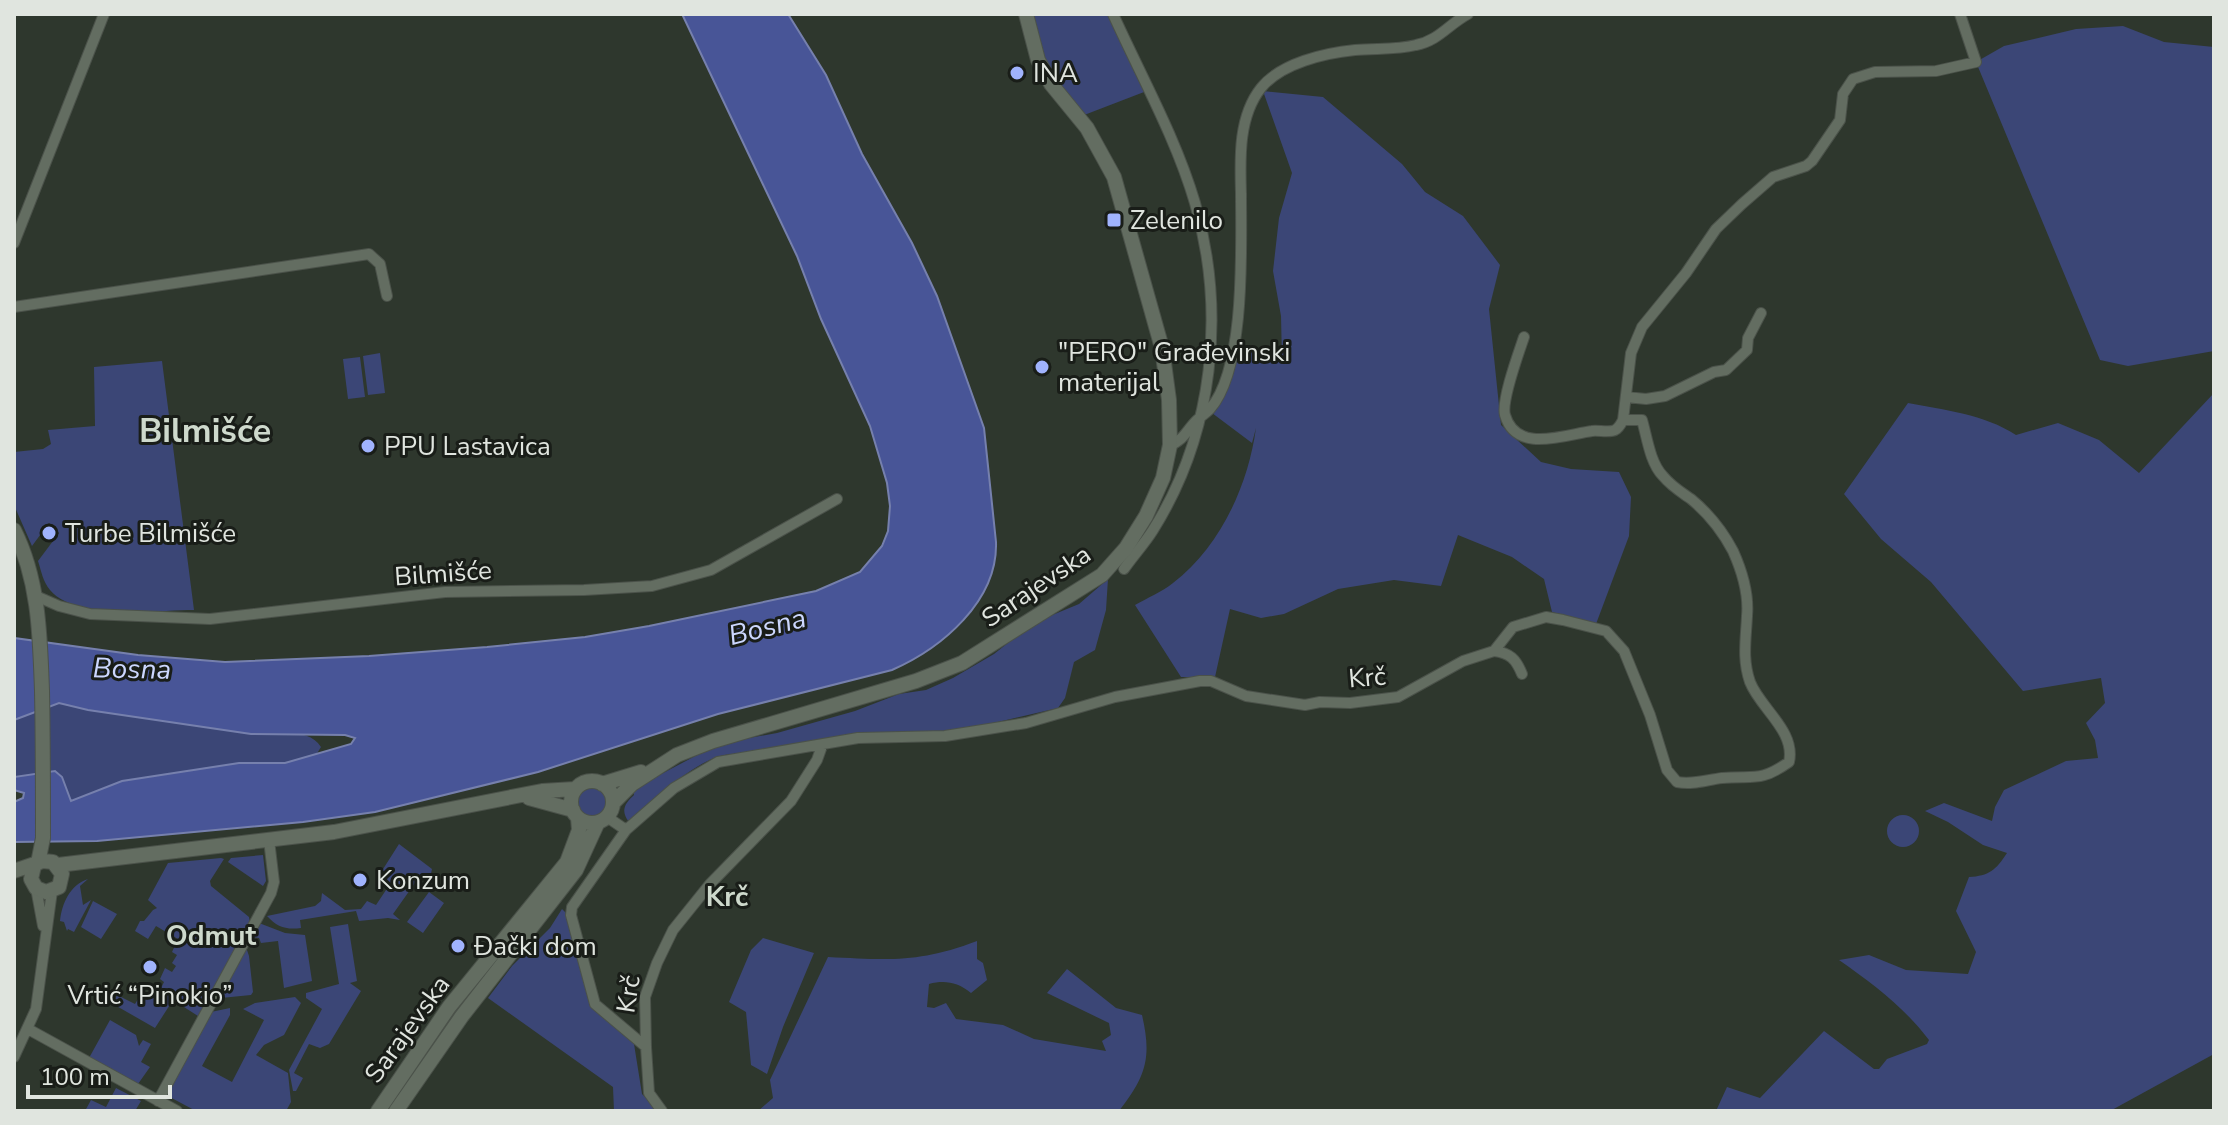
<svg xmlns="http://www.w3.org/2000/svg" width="2228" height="1125" font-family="'Nunito Sans',sans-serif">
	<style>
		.green { fill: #3b4676 }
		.water { fill: #485597; stroke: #7680ad; stroke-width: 2 }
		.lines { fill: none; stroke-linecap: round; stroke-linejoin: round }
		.street-casing { stroke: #4b524a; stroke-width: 12 }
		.secondary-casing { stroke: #4b524a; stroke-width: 16 }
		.street { stroke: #636d61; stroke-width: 10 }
		.secondary { stroke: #636d61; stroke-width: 14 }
		.poi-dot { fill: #a0b3fd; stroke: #191d18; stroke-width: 3 }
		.labels { text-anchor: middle; stroke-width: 6; stroke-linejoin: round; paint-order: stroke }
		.poi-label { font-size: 26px; fill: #e0e5df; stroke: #191d18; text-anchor: start }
		.street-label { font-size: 26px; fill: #e0e5df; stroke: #191d18 }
		.water-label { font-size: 28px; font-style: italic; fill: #ccd7fe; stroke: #191d18 }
		.neighbourhood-label { font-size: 28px; font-weight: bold; fill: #ced9cc; stroke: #191d18 }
		.district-label { font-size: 34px; font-weight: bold; fill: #ced9cc; stroke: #191d18 }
	</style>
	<rect width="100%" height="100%" fill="#2e372d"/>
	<path class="green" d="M1029,14H1107L1144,92L1079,117L1044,64Z
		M2123,26L2164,42L2214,47V351L2128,366L2100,360L1976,62L2004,46L2076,29Z
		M1263,91L1323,97L1402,164L1425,192L1463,216L1500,265L1489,309L1501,425L1541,462L1571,469L1619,472L1631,497L1629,536L1596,624L1552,612L1544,579L1512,557L1458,535L1441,586L1394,580L1338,589L1284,614L1261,618L1230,609L1215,677H1181L1135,605C1147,598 1162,592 1173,583C1220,547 1248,486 1256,428L1252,443L1212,413L1237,347L1282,361L1281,316L1273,271L1279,218L1292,173Z
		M380,353L385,393L368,395L363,356Z
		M360,357L365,397L348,399L343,359Z
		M162,361L194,610C157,610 76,621 50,590C43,582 41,570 38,561L59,533L49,523L32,546L14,505V452L43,449L51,444L48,430L95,426L94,367Z
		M2214,393V1054L2110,1111H1716L1727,1087L1760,1098L1824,1031L1874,1069H1879L1887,1059L1927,1044L1929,1040C1904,1007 1873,984 1839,960L1869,955L1906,970L1968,974L1976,952L1956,911L1969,877C1989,876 1996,870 2007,853L1983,845L1948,822L1925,811L1944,803L1992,821L1995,807L2004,790L2066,761L2098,758L2095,740L2086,723L2105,703L2101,678L2023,691L1931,582L1881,539L1844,494L1908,403C1944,410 1984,414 2016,435L2058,423L2099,440L2139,473Z
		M1108,579L1106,610L1095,650L1074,662L1065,698L1058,708L968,729L738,755C707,747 652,802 629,822C620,811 625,803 634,795L633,789L701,753L733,741L777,733L855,711L899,694L926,690L953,678L994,654L1033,623L1079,604Z
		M59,703L88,710L251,734C274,736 307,725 321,747L316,755L285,763H239L122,781L71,801L62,777L55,771L14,777V720Z
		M577 803a15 15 0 1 1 30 0a15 15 0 1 1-30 0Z
		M1887 831a16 16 0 1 1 32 0a16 16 0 1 1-32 0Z
		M399,844L432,869L430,878L422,873L393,914L400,920L388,918L359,921L356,911L300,920L301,928C286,930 277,927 267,916L315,906L321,901L322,893L345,910L361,909L367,901L376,905L390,884L378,877Z
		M263,855L266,881L263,886L228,862L231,858Z
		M221,858L224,859L210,881L211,886L249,917L250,923L198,1016L173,1000L155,1028L113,1004L117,995L135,1004L140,996L148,1000L157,984L162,986L164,982L160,979L165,968L172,972L176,966L172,963L177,955L172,952L178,939L156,926L148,939L135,931L140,921H144L153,910L157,908L148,900L168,863Z
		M88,879L80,886L83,905L91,900L74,932L68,929L67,931L64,922L60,921C62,903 70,885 88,879Z
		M429,892L444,903L423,933L407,922Z
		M93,901L117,914L101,939L81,927Z
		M562,909L566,913L593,1006L634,1044L642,1094L658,1111H614L613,1087L488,998L512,966L550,928Z
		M259,923L285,933L305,935L312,981L284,988L278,941L261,943L259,938L252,937Z
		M348,924L357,981L350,983L361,991L329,1044L320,1048L309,1044L294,1073L303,1078L296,1091H293L289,1070L322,1009L306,998V993L339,984L330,927Z
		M763,938L814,953L783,1027L767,1074L751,1065L746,1012L729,1002L751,950Z
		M977,941V959L983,963L987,980L971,993C957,982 945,980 929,984L927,1007L934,1008L946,1003L956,1019L1003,1025L1034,1039L1106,1051L1102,1041L1111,1035L1109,1023L1047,993L1067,969L1116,1008L1142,1015C1152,1058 1146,1076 1119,1111H758L773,1098L770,1080L828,957C889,960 919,963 977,941Z
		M244,950H247L249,956L253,992L251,995L221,998L218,996Z
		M295,997L301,1003L284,1035L264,1045L256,1055L288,1073L291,1102L286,1111H196L166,1095L211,1012L230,1008V1015L202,1066L232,1082L264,1020L243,1009L255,1003Z
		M110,1020L136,1035L139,1046L143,1040L151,1044L141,1062L150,1067L138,1084L89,1058Z
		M116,1088L141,1101L135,1111H85L91,1100L106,1107Z"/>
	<path class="water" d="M682,14H788L826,75L862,154L912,243L937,296L984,428L996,542C998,601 942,648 892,670L718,714L538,772L375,812L303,822L97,841L14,842V802L23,798L24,793L14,790V777L55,771L62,777L71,801L122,781L239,763H285L351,744L355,738L345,735L251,734L88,710L59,703L14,720V638L138,655L225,662L369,656L487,647L585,637L649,626L816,591L860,572L882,546L888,531L890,506L887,483L870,426L821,319L797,256Z"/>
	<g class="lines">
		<g class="street-casing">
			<path id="street" d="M1113,14C1141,76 1176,138 1195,203C1226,312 1214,433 1153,530C1145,543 1133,556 1124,569
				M14,243L104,14
				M14,307L369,254L380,264L387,296
				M1524,337C1519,352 1501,401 1505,415C1516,454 1564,435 1592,431C1598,430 1610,433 1615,430C1619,428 1621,424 1623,420L1631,353L1642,327L1686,273L1716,229L1742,204L1773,177L1806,166L1812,161L1840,120L1843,94L1853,79L1875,72L1936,71L1976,62L1960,14
				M1626,397L1646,399L1665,396L1714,372L1726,370L1747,350L1748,338L1761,313
				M1170,445C1183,441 1187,430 1196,421C1200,417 1206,413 1210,409C1246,368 1241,247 1241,194C1240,159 1238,117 1261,88C1281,63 1325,53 1355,50C1376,48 1396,50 1416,45C1438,41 1449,24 1468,14
				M36,596L59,606L90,614L210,619L445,592L584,590L652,586L711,570L837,499
				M1494,651C1510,653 1516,659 1522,674
				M822,746L817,760L791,801L710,884L673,930L657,963L645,997L646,1047L595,1004L571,915L572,907L626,830L674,788L718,762L858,738L945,736L1026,723L1115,697L1200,681H1211L1246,696L1305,705L1320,702L1350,703L1398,697L1463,661L1494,651L1513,627L1546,617L1563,620L1606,631L1624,651L1650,715L1667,770L1677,782C1693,785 1706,780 1722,778C1754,775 1759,783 1789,762C1796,731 1760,708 1750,682C1742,659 1746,639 1747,616C1749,594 1742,571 1733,551C1723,532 1708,513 1691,499C1681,492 1671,486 1663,476C1650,463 1647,437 1642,420H1623
				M607,817L626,830
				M36,888L43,926
				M28,1029L177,1111
				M646,1047L649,1093L662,1111
				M14,1057L36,1009L52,891
				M158,1101L271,893L274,882L269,840"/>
		</g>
		<g class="secondary-casing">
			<path id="secondary" d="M14,530C39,580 40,635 42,691C43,740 43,789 43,838L38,863
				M571 802a21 21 0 1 1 42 0a21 21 0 1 1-42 0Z
				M602,784L641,772
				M529,798L573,810
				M613,803L632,784L677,755L713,741L916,681L962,663L1102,575L1126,548L1146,516L1163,478L1170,445L1169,400L1162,348L1114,177L1087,128L1051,84L1038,60L1026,14
				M58,865L334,832L542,791L575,789
				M14,871L43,861L53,862L62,874L59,887L46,892L36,888L31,879L34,866
				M378,1111L449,1007L567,862L579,830L578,818
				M396,1111L462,1016L576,870L598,822"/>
		</g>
		<use href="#street" class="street"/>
		<use href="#secondary" class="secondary"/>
	</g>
	<g class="poi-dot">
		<circle cx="1017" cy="73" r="8"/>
		<rect x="1106" y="212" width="16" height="16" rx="4"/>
		<circle cx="1042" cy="367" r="8"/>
		<circle cx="368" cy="446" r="8"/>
		<circle cx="49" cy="533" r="8"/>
		<circle cx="360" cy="880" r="8"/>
		<circle cx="458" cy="946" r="8"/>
		<circle cx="150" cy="967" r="8"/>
	</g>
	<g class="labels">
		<g class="poi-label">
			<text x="1033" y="82">INA</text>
			<text x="1130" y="229">Zelenilo</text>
			<text x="1058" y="361">"PERO" Građevinski<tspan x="1058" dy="30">materijal</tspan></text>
			<text x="384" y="455">PPU Lastavica</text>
			<text x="65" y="542">Turbe Bilmišće</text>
			<text x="376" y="889">Konzum</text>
			<text x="474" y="955">Đački dom</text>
			<text x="150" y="1004" text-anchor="middle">Vrtić “Pinokio”</text>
		</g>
		<g class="street-label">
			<text transform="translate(443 573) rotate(-4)" y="9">Bilmišće</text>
			<text transform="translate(1036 586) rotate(-34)" y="9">Sarajevska</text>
			<text transform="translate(1367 677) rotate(-5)" y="9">Krč</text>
			<text transform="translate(628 994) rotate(-81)" y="9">Krč</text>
			<text transform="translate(407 1029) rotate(-54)" y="9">Sarajevska</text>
		</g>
		<g class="water-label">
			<text transform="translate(767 626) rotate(-14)" y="10">Bosna</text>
			<text transform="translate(132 668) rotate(1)" y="10">Bosna</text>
		</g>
		<g class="neighbourhood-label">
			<text x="727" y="906">Krč</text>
			<text x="211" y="945">Odmut</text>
		</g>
		<g class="district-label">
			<text x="205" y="442">Bilmišće</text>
		</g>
	</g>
	<rect width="2228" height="1125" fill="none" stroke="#e0e5df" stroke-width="32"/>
	<path d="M28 1085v12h142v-12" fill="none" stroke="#e0e5df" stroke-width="4"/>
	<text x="40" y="1085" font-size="24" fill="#e0e5df" stroke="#191d18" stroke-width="6" paint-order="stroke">100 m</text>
</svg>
